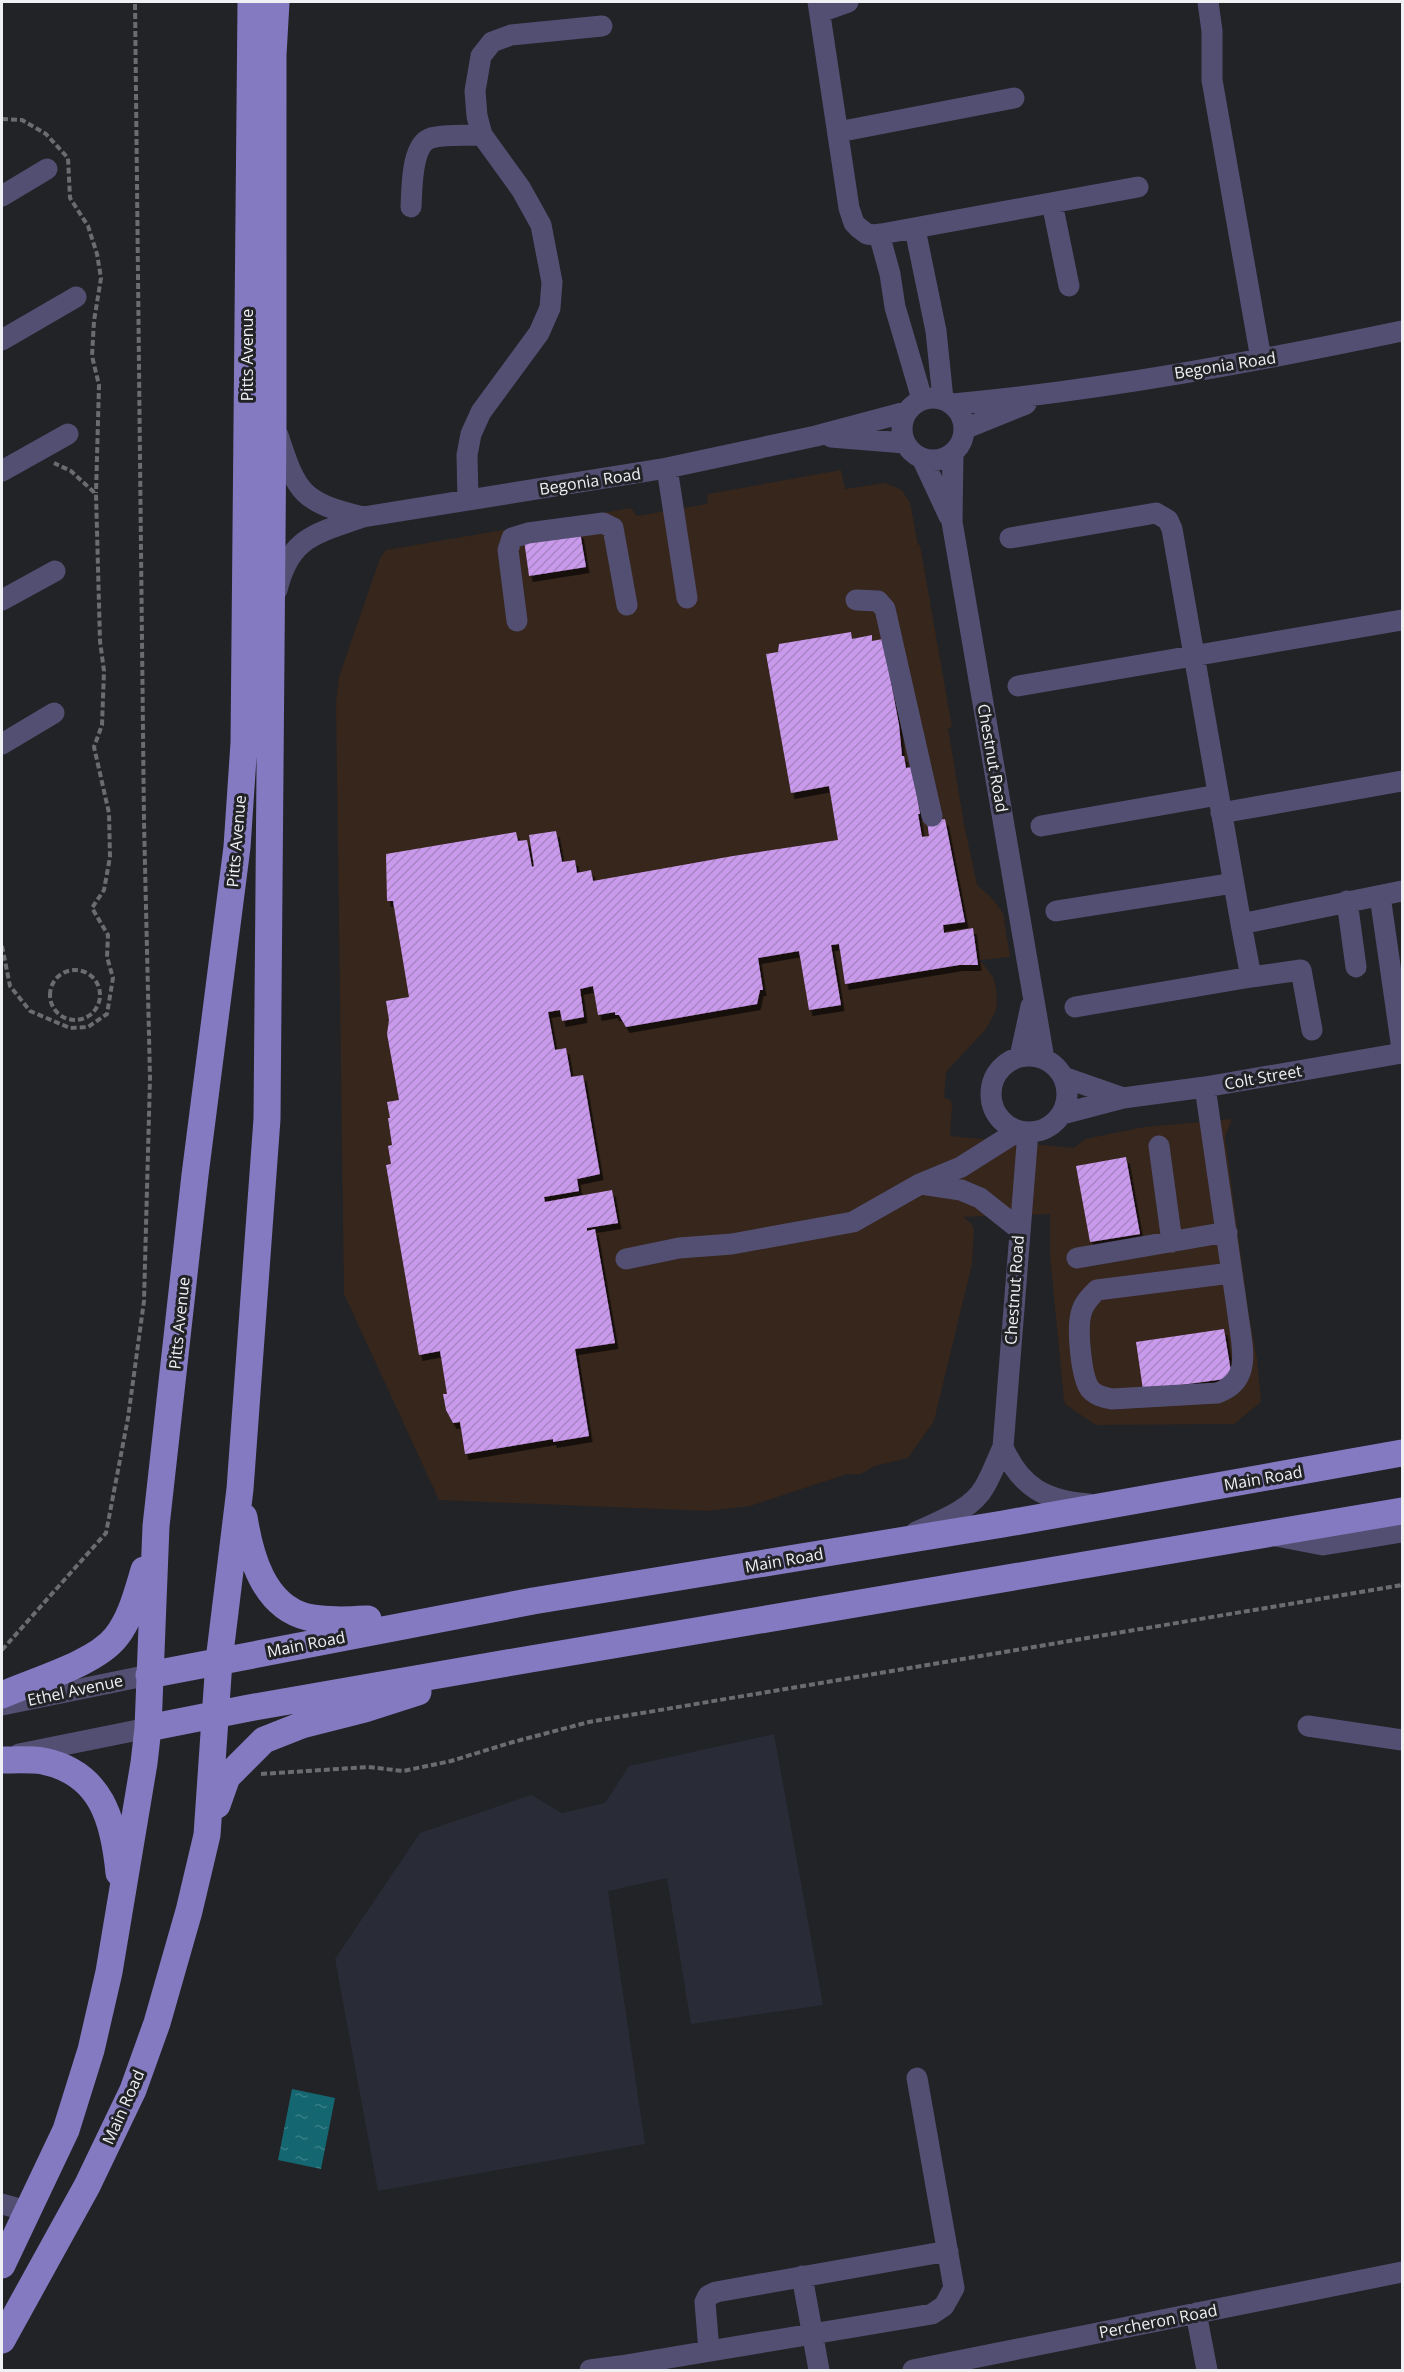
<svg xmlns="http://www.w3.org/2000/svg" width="1404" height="2372" font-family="'Open Sans',sans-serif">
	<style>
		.commercial { fill: #36261c }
		.built { fill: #292c36 }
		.water { fill: url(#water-ripples) }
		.building { fill: url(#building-hatch); filter: url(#shadow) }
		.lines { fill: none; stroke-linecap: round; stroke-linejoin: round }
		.path { stroke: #6a6c6f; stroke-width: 4; stroke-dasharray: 6 3; stroke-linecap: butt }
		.minor { stroke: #534f72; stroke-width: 21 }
		.major { stroke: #837ac1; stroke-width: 27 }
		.labels { text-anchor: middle; stroke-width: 6; stroke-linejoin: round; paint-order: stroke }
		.street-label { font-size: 16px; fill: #eff0f3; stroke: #212327 }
	</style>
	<defs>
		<pattern id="water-ripples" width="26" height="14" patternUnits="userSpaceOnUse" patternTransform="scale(1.5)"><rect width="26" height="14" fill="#146771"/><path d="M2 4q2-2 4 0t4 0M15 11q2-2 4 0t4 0" fill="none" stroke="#367d86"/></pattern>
		<pattern id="building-hatch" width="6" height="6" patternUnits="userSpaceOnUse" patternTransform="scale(1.5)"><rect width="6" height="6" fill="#c999ec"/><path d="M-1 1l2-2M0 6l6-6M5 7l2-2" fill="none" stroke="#a985c3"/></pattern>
		<filter id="shadow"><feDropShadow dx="3.5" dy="6" stdDeviation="0" flood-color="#0009"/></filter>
	</defs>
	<rect width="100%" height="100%" fill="#212327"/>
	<path class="commercial" d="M841,470L845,489L885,483L902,490L910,503L918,545H920L952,727L948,728L964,824L977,885L992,898L1003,913L1010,957L980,960L993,977L996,988L997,1004L995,1013L985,1030L946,1072L944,1098L950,1100L952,1104L950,1136L1074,1148L1085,1139L1144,1127L1232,1119L1225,1137L1248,1309L1257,1359L1261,1402L1234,1424L1096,1425L1066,1405L1064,1401L1050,1255V1214L963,1217L971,1223L974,1230L972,1264L934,1421L908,1458L875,1466L861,1474H847L750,1506L708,1511L439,1500L344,1294L336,703L339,677L380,558L386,550L631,508L637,516L707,504L708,494Z"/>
	<path class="built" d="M774,1734L823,2005L691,2024L667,1878L608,1891L645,2144L378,2191L335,1959L420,1833L531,1795L562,1813L605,1803L629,1766Z"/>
	<path class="water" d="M292,2089L335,2098L321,2169L278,2160Z"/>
	<path class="building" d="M580,532L586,567L529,576L524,540Z
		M851,632L852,639L872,635V641L883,639L899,725L902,756H904L906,768L912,767L920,814H918L922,837L929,836L927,821L945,819L965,922L943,925L944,933L973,928L978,965H959L845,984L839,944L831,945L841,1005L809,1010L799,951L758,958L763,990H760L757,1004L626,1027L619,1015H615V1012L598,1015L593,986L580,989L584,1017L562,1021L560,1010L548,1012L555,1050L566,1048L571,1077L583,1075L600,1174L577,1179L579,1191L544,1197L545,1202L612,1190L618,1223L587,1228V1231L595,1229L615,1343L575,1349L589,1436L553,1442V1439L465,1454L460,1422L453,1423L446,1410L443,1394H447L440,1351L419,1355L386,1165L391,1164L388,1146L392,1145L388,1118H390L387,1102L399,1100L387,1034L389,1020L386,1001L409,997L393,901H387L386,854L516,832L518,841L527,840L532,867L534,866L529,835L556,831L562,862L575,860L577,873L591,870L593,881L733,856L838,840L829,786L791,793L766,654L778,652L779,644Z
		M1126,1157L1140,1234L1090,1242L1076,1166Z
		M1224,1329L1232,1378L1143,1390L1136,1342Z"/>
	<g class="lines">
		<path class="path" d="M2,119L22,120L46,134L68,158L70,198L88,226L97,254L101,278L94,321L92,356L99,385L96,493
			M2,946L10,986L30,1011L70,1028L88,1027L107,1014L113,978L107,957L108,935L92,908L104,890L110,857L109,813L94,747L102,725L104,671L100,641L96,494L71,471L54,463
			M50 995a25 25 0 1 1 50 0a25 25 0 1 1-50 0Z
			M2,1650L106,1533L128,1418L144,1301L150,1078L144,822L135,2
			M261,1774L368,1767L403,1771L451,1761L513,1742L589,1722L1402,1585"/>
		<path class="minor" d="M818,2L849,208L854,223L859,228L867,234L876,235L1138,187
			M1208,2L1212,31V80L1261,359
			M820,12L848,2
			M838,132L1014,98
			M2,196L47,169
			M1052,203L1069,286
			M411,207C412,189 411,144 431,138C446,134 466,136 482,135
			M915,229L936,331L943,399
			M879,234L890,274L895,307L922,399
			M2,340L76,297
			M902 429a31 31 0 1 1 62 0a31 31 0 1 1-62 0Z
			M953,404C1104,390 1254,362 1402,331
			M964,429L1026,404
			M278,435C297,494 302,502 363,517
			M831,437L905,443
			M953,453L952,522L1044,1059
			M922,458L949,516
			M667,468L687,598
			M2,471L68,434
			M468,500L467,455L471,434L481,412L539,333L550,308L552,282L541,225L521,189L482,135L477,116L475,91L481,56L492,42L511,35L602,26
			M1010,538L1156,513L1168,520L1172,529L1241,924
			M277,590C290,536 316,534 363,517L667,468L816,436L906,412
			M2,600L55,571
			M856,600L878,601L885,609L932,816
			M517,621L508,550L512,538L528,533L603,523L613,528L627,605
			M1018,686L1402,620
			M2,744L54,713
			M1221,813L1402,781
			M1041,826L1218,795
			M1380,896L1402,1049
			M1347,901L1356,967
			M1056,911L1234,883
			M1251,977L1301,970L1312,1030
			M1075,1007L1251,977L1241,924L1402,891
			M991 1094a38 38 0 1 1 76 0a38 38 0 1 1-76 0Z
			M1020,1057L1031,1006
			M1063,1077L1123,1098
			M1205,1087L1239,1322C1243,1351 1251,1381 1217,1393L1112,1399C1103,1397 1096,1396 1090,1389C1081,1377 1077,1329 1081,1314C1083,1304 1090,1297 1097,1290L1231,1273
			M1062,1114L1123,1098L1205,1087L1402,1053
			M1159,1146L1172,1242
			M921,1184L961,1190L980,1198L1019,1229
			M1077,1258L1227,1232
			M626,1259L679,1248L732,1244L853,1222L920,1184L961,1167L1018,1131
			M1003,1447C1020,1487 1046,1501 1089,1504
			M916,1532C940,1521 972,1510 985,1486C992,1474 997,1460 1003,1447L1028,1132
			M1276,1536L1323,1545L1402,1532
			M2,1705L149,1675
			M1308,1726L1402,1740
			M19,1754L148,1728
			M2,2204L27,2211
			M802,2276L819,2370
			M1196,2313L1207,2370
			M709,2351L705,2302L708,2296L716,2292L948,2251
			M620,2366L932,2314L944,2306L954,2288L917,2078
			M590,2370L620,2366L621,2370
			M913,2370L1402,2272"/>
		<path class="major" d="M244,1517C250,1555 263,1606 307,1617C327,1621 347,1620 368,1619
			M149,1675L533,1601L1003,1524L1402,1453
			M2,1695C33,1681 95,1664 116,1637C131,1618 137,1593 144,1570
			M148,1728L249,1708L519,1661L1402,1511
			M2,1760C15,1760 30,1759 43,1761C102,1773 114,1821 119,1873
			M217,1805L227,1777L264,1740L302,1725L365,1709L418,1692
			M2,2265L66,2130L91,2050L109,1972L144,1763L148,1728L156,1526L195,1175L237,847L244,743L251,2
			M2,2340L87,2186L133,2090L157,2023L189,1911L207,1835L219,1661L240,1489L267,1119L273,421V55L276,2"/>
	</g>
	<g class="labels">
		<g class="street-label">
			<text transform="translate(247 355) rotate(-90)" y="6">Pitts Avenue</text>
			<text transform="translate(1225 365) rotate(-9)" y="6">Begonia Road</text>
			<text transform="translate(590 481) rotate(-9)" y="6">Begonia Road</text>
			<text transform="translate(993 758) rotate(80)" y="6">Chestnut Road</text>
			<text transform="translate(236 841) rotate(-85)" y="6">Pitts Avenue</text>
			<text transform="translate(1263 1077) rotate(-10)" y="6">Colt Street</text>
			<text transform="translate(1014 1290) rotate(-86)" y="6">Chestnut Road</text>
			<text transform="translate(179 1323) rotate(-84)" y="6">Pitts Avenue</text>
			<text transform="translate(1263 1478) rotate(-10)" y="6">Main Road</text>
			<text transform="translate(784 1560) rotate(-10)" y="6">Main Road</text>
			<text transform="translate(306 1644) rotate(-11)" y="6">Main Road</text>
			<text transform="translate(75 1690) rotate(-12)" y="6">Ethel Avenue</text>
			<text transform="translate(123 2107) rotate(-66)" y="6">Main Road</text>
			<text transform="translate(1158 2321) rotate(-11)" y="6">Percheron Road</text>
		</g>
	</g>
	<rect width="1404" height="2372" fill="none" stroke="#eff0f3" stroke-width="6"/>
</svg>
